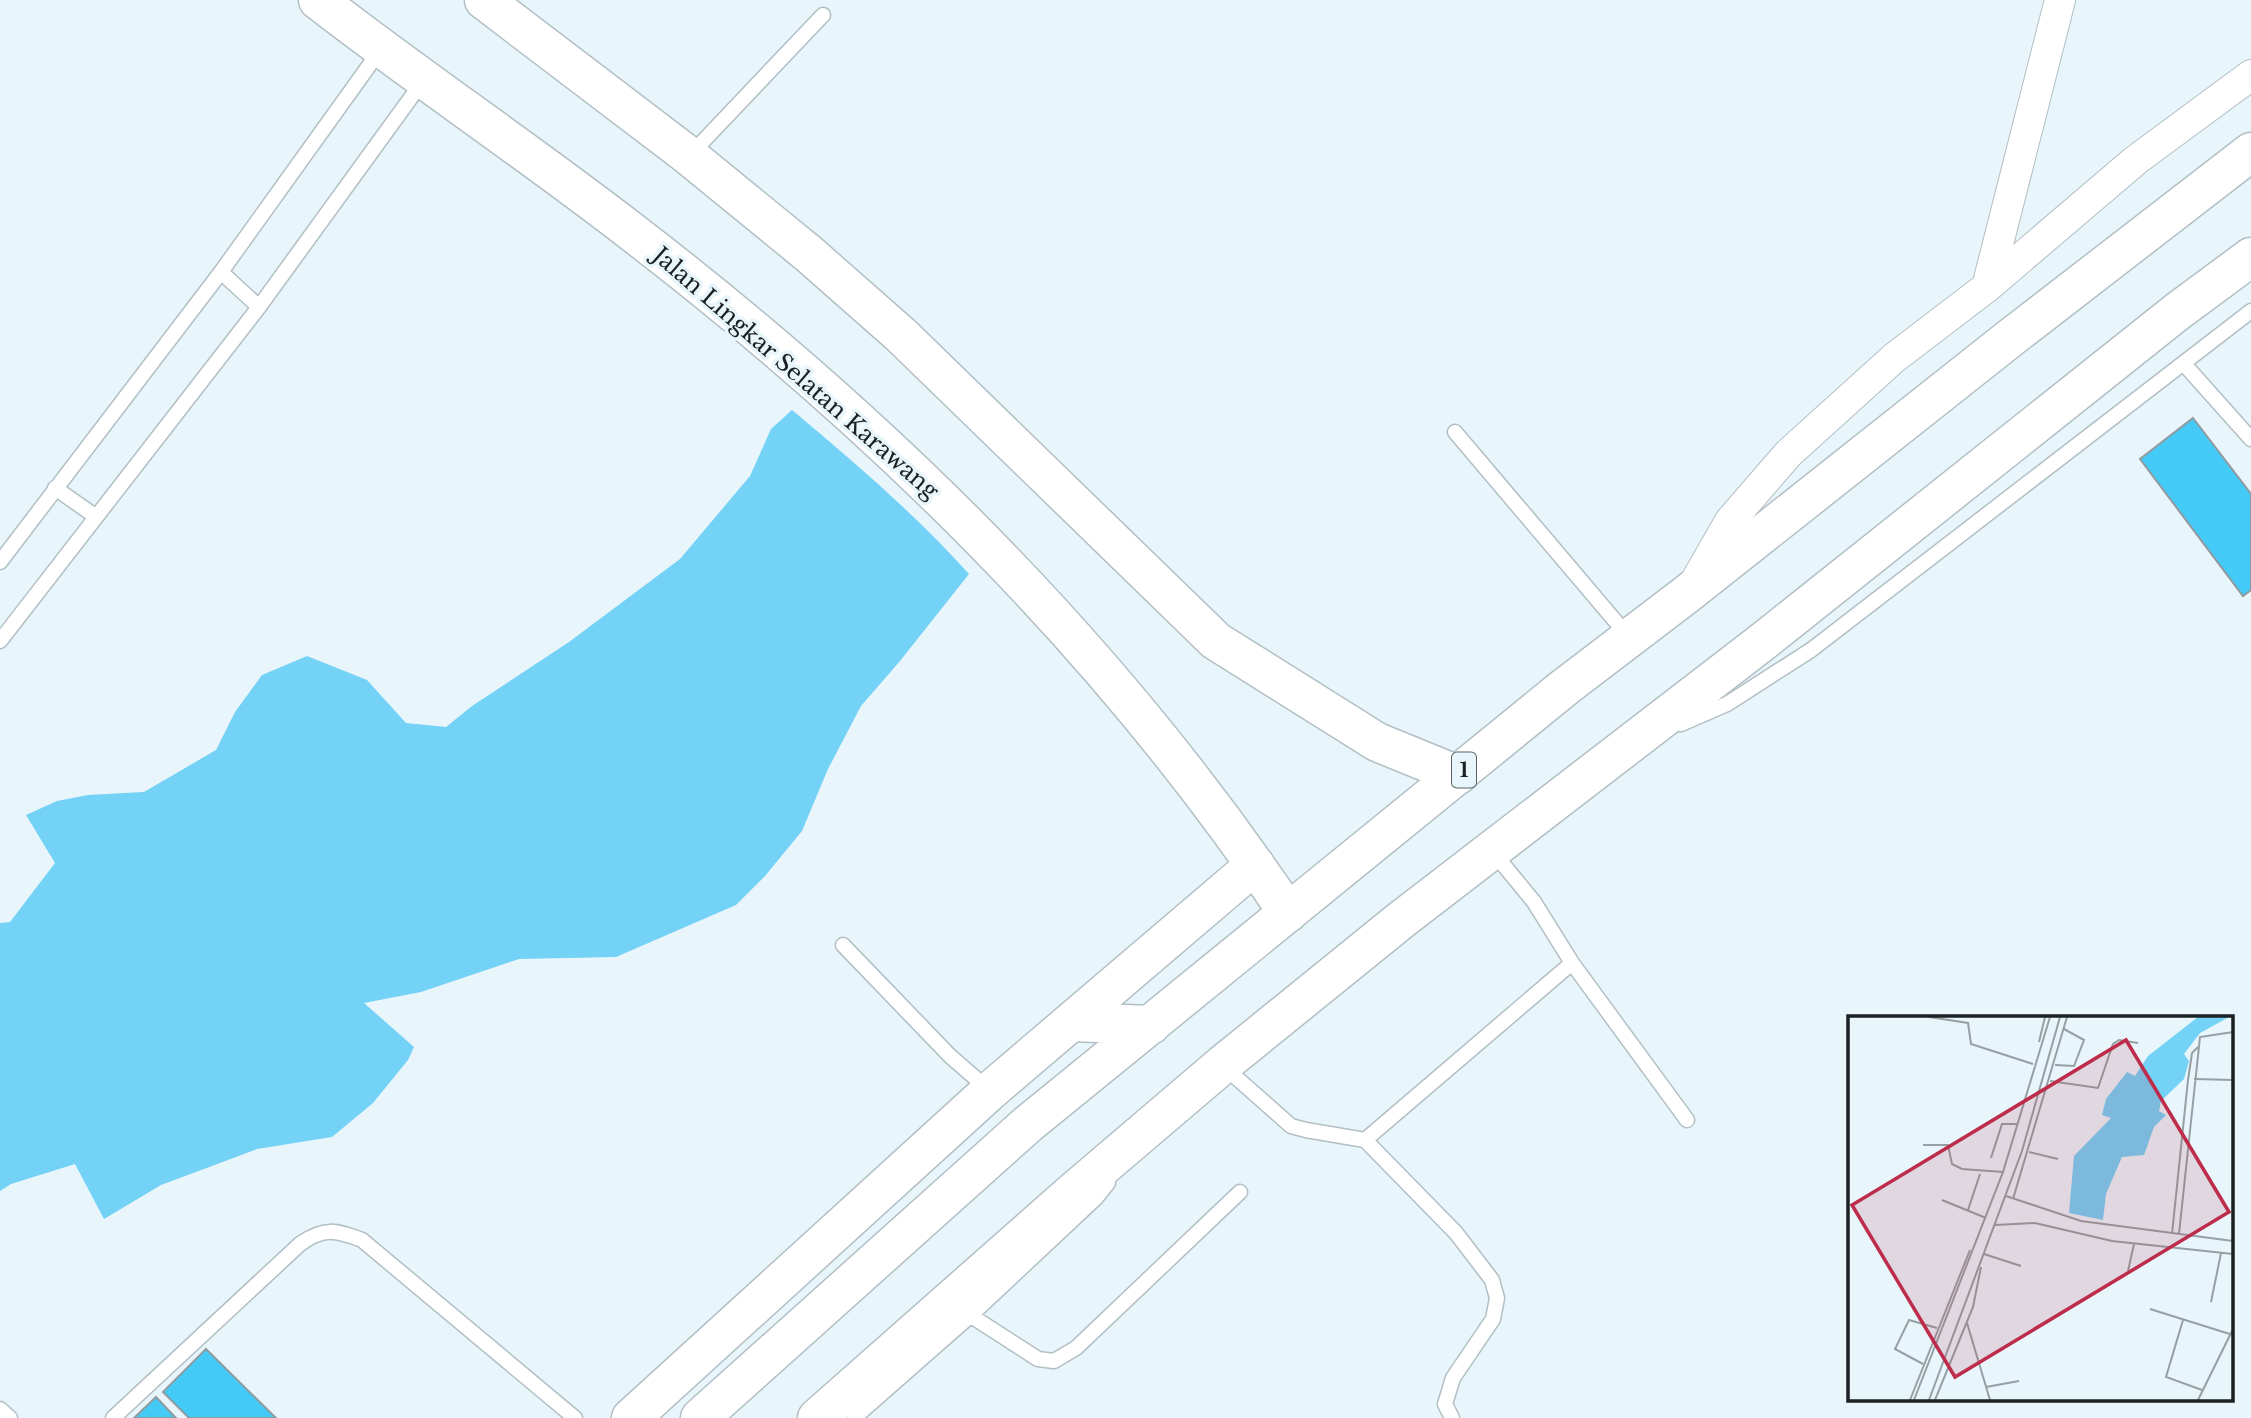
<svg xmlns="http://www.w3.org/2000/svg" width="2251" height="1418" font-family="'Libre Baskerville',serif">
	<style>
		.forest { fill: #73d2f6 }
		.building { fill: #44caf6; stroke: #8f9ba0; stroke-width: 2 }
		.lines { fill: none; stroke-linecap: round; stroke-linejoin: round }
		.lane-casing { stroke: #b2bfc4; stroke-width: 17 }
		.street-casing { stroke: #b2bfc4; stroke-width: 32 }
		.secondary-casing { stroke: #b2bfc4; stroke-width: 41 }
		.primary-casing { stroke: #b2bfc4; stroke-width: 41 }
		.lane { stroke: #fff; stroke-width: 14 }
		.street { stroke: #fff; stroke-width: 30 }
		.secondary { stroke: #fff; stroke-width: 38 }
		.primary { stroke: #fff; stroke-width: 38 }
		.labels { text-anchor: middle; stroke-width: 7; stroke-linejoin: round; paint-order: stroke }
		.shield { fill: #e8f5fb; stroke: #586063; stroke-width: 2 }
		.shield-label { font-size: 21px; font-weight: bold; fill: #1b2022 }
		.street-label { font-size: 23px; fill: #1b2022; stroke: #e8f5fb }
		.inset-road { fill: none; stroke: #96a0a4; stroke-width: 2 }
		.view { fill: #bd2c4a; fill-opacity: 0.15; stroke: #bd2c4a; stroke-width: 3.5 }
		.inset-edge { fill: none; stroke: #1b2022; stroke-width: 3.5 }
	</style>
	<rect width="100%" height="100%" fill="#e8f5fb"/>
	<path class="forest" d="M792,410C854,462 915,514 969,574L900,661L861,706L828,769L802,831L765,876L736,905L616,957L519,959L421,992L364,1003L414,1047L408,1060L373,1103L332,1137L257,1149L161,1185L104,1219L75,1164L11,1184L0,1191V923L10,922L55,863L26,815L57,801L88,795L144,792L216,750L235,712L262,675L307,656L367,680L406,723L446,727L472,706L569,642L680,559L750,476L771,429Z"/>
	<path class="building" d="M2193,418L2251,494V590L2243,596L2140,459Z
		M206,1349L276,1418H189L163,1392Z
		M156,1397L176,1418H134Z"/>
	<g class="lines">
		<g class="lane-casing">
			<path id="lane" d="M690,155L823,15
				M221,272L259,307
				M2184,364L2251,439
				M1455,432L1628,636
				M55,488L95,516
				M0,562L221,272L381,49
				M0,641L259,307L423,81
				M1681,724L1727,704L1811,650L2251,311
				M1493,852L1534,902L1572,963L1687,1120
				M843,945L950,1056L989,1090
				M1222,1065L1291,1126L1306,1130L1365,1140L1456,1233L1492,1280L1497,1298L1493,1319L1453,1378L1445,1404L1452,1418
				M1365,1140L1572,963
				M965,1312L1038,1359L1054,1361L1076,1348L1240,1192
				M0,1409L10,1418
				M113,1418L300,1244C324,1227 335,1230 362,1240L575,1418
				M854,1418L970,1316L1096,1198L1108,1183"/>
		</g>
		<g class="street-casing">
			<path id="street" d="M1987,287L2060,0
				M1695,582L1730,521L1788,454L1894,358L1987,287L2136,160L2251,75"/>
		</g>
		<g class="secondary-casing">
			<path id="secondary" d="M631,1418L990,1091L1255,865"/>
		</g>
		<g class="primary-casing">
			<path id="primary" d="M318,0C421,80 529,152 632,232C882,424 1112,650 1288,913
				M484,0L689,156L809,254L901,335L1216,641L1377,742L1458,775
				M1073,1022L1151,1025
				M700,1418L1028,1124L1565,687L1687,594L2009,339L2251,152
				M817,1418L1073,1192L1222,1065L1401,920L1761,643L2178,311L2251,257"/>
		</g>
		<use href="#lane" class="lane"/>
		<use href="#street" class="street"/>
		<use href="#secondary" class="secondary"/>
		<use href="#primary" class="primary"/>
	</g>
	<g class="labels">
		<rect class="shield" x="1452" y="752.5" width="24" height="35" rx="5"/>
		<g class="shield-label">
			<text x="1464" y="777">1</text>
		</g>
		<g class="street-label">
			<text transform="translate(796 373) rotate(41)" y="8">Jalan Lingkar Selatan Karawang</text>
		</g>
	</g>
	<g transform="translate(1848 1016)">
		<rect width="385" height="385" fill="#e8f5fb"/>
		<path d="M350,1H381L352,17L336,38L341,45L336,63L313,85L311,95L318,99L306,111L296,139L274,141L258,178L255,204L221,197L226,140L263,102L254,99L258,83L279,56L287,60L300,40Z" fill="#73d2f6"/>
		<path class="inset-road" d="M81,1L120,7L123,28L185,48M191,26L197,1M207,49L226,50L236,24L216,13M346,63L385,64M202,65L250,72L265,28L271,24L290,27M75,129H100L104,148L114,153L155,156M181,136L210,143M143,142L154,108H170M158,180L233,205L385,225M165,183L219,1M94,184L138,202M120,194L132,158M147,209L187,207L264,225L385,238M324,218L340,64L344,37L350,31M331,218L352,21L385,16M136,238L173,250M280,255L286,228M363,286L373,237M302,293L385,319M335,304L318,361L354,374M119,307L142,384M75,348L47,333L61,304L89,312M138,371L171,365M62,384L122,234M66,384L155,156L202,1M81,384L174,135L212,1M87,384L125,291L133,251M350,384L385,313"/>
		<path class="view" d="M278,24L381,196L107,361L4,189Z"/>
		<rect width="385" height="385" class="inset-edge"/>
	</g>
</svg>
